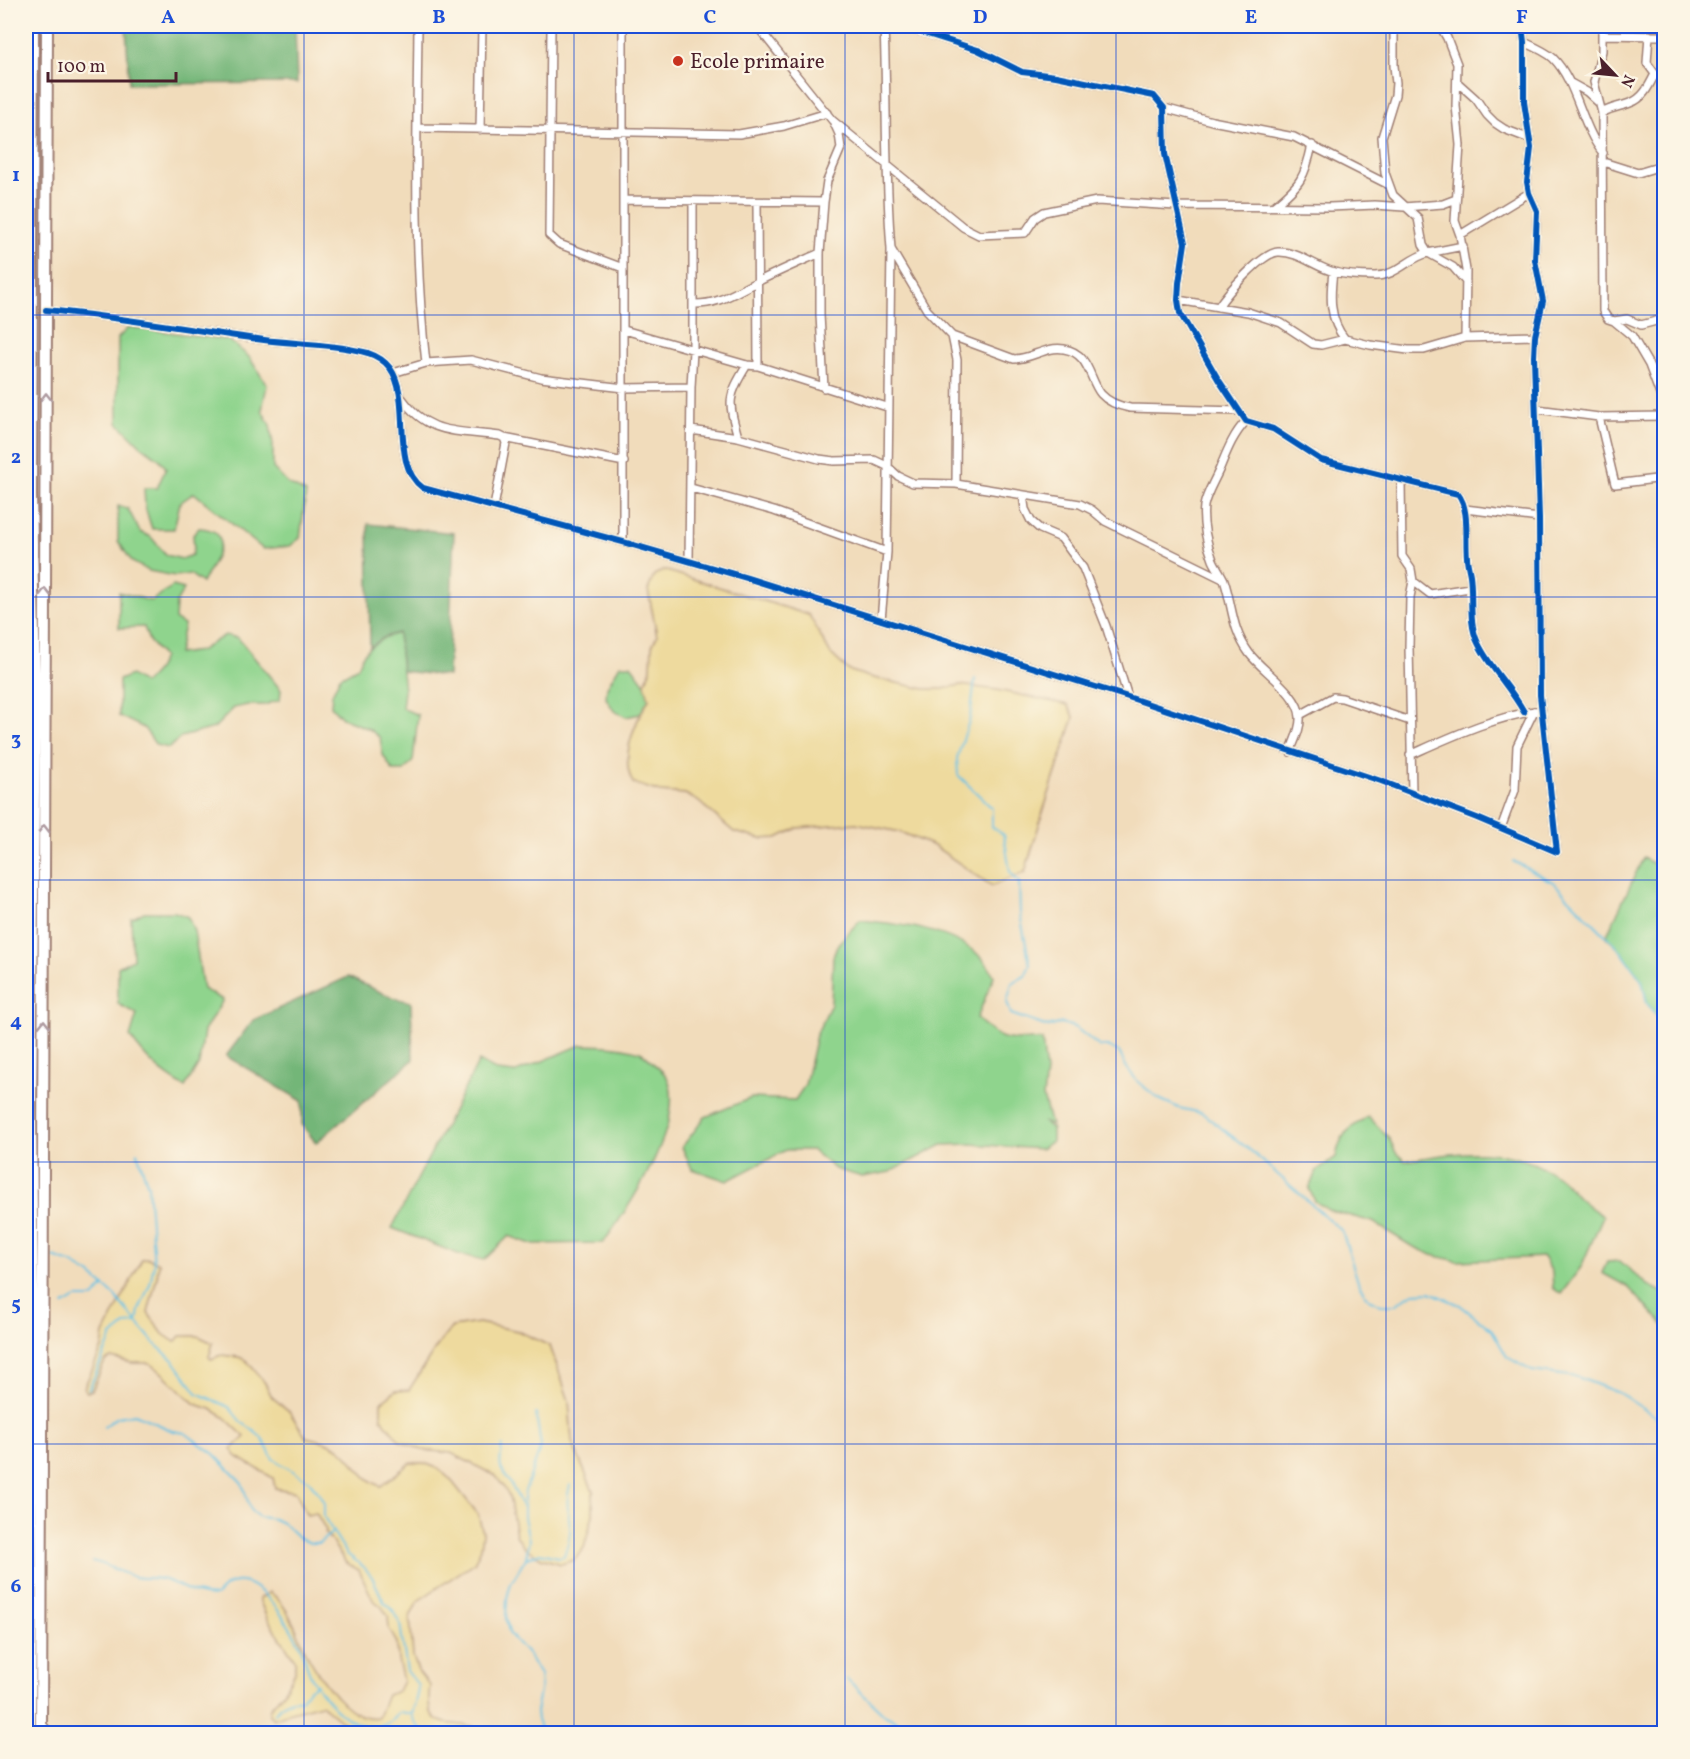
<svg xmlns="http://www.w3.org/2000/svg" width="1690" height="1759" font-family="Vollkorn,serif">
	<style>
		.green { fill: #8fd48d; stroke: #6c7a5c; stroke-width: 1.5 }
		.forest { fill: #73b678; stroke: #5e6a52; stroke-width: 1.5 }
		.sand { fill: #eeda9e; stroke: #9c7c64; stroke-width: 1.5 }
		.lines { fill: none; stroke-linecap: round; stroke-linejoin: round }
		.stream { stroke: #65c1e3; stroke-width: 2 }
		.minor-casing { stroke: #9e7e73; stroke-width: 10 }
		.trunk-casing { stroke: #9e7e73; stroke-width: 14 }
		.minor { stroke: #fff; stroke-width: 7 }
		.trunk { stroke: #fff; stroke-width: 10 }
		.cycleway-casing { stroke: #fcf5e5; stroke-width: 10 }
		.cycleway { stroke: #0057b8; stroke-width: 6 }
		.oneway { stroke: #ae9aa0 }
		.grid { fill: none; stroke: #1d4ed8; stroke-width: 1.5; stroke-opacity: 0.55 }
		.poi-dot { fill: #c8321e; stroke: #fcf5e5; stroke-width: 2 }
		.labels { text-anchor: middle; stroke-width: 4.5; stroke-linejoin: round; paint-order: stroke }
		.poi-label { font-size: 21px; fill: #4a1f2b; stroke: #fcf5e5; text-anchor: start }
		.neatline { fill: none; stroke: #1d4ed8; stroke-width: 2 }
		.grid-label { font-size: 20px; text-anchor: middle; font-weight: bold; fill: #1d4ed8 }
	</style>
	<rect width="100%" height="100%" fill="#fcf5e5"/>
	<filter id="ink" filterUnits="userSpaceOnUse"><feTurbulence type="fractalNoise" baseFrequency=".0167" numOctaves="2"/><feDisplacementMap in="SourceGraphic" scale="12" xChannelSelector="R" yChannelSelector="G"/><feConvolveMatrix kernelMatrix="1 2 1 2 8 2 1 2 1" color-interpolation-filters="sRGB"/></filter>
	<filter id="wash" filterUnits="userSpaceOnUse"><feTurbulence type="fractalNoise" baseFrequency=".008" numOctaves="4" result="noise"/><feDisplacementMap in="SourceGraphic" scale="24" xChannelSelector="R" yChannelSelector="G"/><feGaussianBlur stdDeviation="1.35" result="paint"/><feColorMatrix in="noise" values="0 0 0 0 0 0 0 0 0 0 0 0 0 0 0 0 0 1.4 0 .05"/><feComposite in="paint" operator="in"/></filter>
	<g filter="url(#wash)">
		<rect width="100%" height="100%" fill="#f1dcbb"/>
		<path class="green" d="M129,327L229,340L249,357L267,385L262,410L270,425L273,445V468L288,484L306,493L300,538L290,546L263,549L194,493L180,503L174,529H152L145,507L144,488H157L166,468L160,460L141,446L118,423V338Z
			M118,506L128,509L140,532L151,537L166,555L182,559L192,555L194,547L193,535L199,528C239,530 211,565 202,583L190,574L175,576L149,571L132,562L118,541Z
			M173,586L184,589L176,603L175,619L184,625L178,654L200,651L225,635L238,638L281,690L280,700L264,705H247L234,708L214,728L181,737L169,748L156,745L144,728L119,716V680L131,675L144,684L157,670L163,657L149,641L144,627L119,628V592L151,601Z
			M398,633L404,691L402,708L418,715L413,761L404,771H393L383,755L380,738L369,729L342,718L331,706L332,694L340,677L358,667L363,655L370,647L385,637Z
			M620,665H631L645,684L649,699L640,714L626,717L614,711L606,698L607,687Z
			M1643,858L1664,869V1028L1647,1003L1642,981L1621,951L1606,937Z
			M144,912H175L188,917L194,931L203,989L223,1000L204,1031L199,1064L185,1087C160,1073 147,1060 130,1037L137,1014L118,1004V967L133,959L131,919Z
			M860,920C900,924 949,929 980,956C986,961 990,969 994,976L977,1018C1001,1044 1009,1040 1042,1040L1046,1072L1043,1097L1051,1125L1043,1122L1052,1129V1141L1041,1149L971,1144L942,1145L890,1172L862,1177L835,1169L812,1150H786L727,1181L692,1169L682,1147L705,1117L751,1098L795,1100L805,1085L816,1035L831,1004L833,957L838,944Z
			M581,1045C601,1045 621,1046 640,1052C645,1054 650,1060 654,1064C658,1068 664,1072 667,1077C688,1120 628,1209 603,1243L531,1244L509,1236L484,1260L458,1254L392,1228L479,1061L497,1071L514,1073Z
			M1368,1116L1389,1138L1396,1153L1405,1161C1457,1151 1510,1144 1557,1176C1566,1182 1573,1192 1580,1199C1587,1205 1595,1211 1603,1216L1581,1267L1561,1294L1553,1288L1552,1272L1543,1257L1457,1261L1432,1255L1408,1244L1373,1222L1328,1210L1315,1201L1309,1189L1316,1171L1336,1157C1341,1132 1348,1130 1368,1116Z
			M1620,1261L1648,1285L1664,1293V1325L1628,1287L1602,1273L1607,1262Z"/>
		<path class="forest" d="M126,26H295L297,83L129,84Z
			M368,524L454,533L448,676L402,671L398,633L385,637L370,647Z
			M348,977L391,997L411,1002L413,1060L316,1143L302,1125V1101L226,1056L253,1020Z"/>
		<path class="sand" d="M664,570L809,615L830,653L848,670L869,677L925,689H943L960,685L997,690L1068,705L1074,717L1043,812L1025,872L992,886L934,846L900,832L856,823L798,828L777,838L761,839L734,832L698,801L685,794L660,792L633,783C619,758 635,722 649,699L645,684L651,668L652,646L657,636L648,590L654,575Z
			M148,1258L159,1263L157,1277L148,1313L163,1334L175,1342L180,1336H198L213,1343L209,1357L211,1359L221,1355L239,1357L247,1361L265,1383L272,1397L289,1411L306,1437C319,1440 332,1442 342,1451C356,1463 363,1480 381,1486L410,1463H424L437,1468L450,1479L478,1514L483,1533L481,1548L474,1563L418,1601L410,1617L413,1656L418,1671L430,1686C421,1741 462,1714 489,1733H344L347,1726L321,1704L291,1712L274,1719L269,1715L270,1708L284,1691L295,1672V1660L267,1618L259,1599L270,1592C292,1609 297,1636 310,1660C319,1676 339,1704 356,1713C362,1717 372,1718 378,1717L387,1695L398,1691L403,1681L398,1660L397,1643L389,1629L388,1616L381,1606L373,1600L359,1570L346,1563L328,1536L325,1534L326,1530L316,1513L307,1515L296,1492L275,1488L273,1478L236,1456L232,1449L245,1437L224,1417L211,1409L195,1404L161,1372L150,1363H132L111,1358L105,1361L92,1390L87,1392L84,1388L102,1348L104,1334L142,1259Z
			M479,1323L518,1331L550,1346L569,1401L572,1442L593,1491V1515L584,1548L574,1560L561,1564L541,1558L523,1546L516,1535L509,1495L496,1476L451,1453L422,1450L400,1441L381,1418V1402L395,1391L409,1390L437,1346L452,1327Z"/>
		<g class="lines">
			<path class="stream" d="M975,679L970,718L957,758L958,775L992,808V827L1004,835L1010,872L1019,882L1020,914L1030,965L1025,976L1012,983L1007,1002L1011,1014L1048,1027L1062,1023L1076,1028L1100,1047H1110L1119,1052L1127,1068L1138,1082L1159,1099L1179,1108L1202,1113L1251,1151L1342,1231L1359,1285L1369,1299L1381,1305H1395L1413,1293L1430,1292L1460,1305L1492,1330L1507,1357L1532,1371L1577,1377L1619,1393L1664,1422
				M1513,861L1553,882L1621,951L1642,981L1647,1003L1664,1028
				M47,1255L71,1263L90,1274L104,1286L114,1295L155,1344L174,1361L197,1393L229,1407L241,1422L250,1428L262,1438L273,1459L308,1480L318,1492L324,1503V1517L347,1554L364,1567L372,1577L384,1602L393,1610L400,1624L407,1671L418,1685C418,1708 401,1716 427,1734
				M64,1305L76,1298H93L104,1286
				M89,1389L112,1336L126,1324L137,1323L139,1310L150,1284L154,1264L148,1186L137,1152
				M536,1414L541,1446L524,1494V1517L529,1540L526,1558L511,1583L507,1598L506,1618L509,1633L529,1656L540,1675L541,1686L536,1712L537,1720L542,1734
				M104,1427L117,1417L135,1414L173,1431L185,1433L214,1454L242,1483L251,1511L259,1517L274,1519L283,1523L298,1537L310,1543H319L334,1531
				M502,1446C498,1474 501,1466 513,1488C517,1494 518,1500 522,1506
				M527,1558L540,1553L559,1557L564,1556C567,1546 571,1538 570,1528C569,1511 565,1503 570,1485
				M92,1561C107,1564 120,1573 135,1577C146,1579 158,1577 168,1581C187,1589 195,1596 216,1596C246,1554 283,1615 298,1641C304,1653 306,1668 313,1680C327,1702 353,1733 382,1726C391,1724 394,1716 400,1712L412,1714
				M847,1679L886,1716L925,1734
				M275,1713C282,1704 289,1698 301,1700L309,1689L317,1684
				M355,1734L356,1730L363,1726"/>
		</g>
	</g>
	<g filter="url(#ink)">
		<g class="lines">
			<g class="minor-casing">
				<path id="minor" d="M418,26C417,138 413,252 426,363
					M551,26L549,235L559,244L623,268
					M757,26L832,120L963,227L979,235L1025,233L1035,218L1044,212L1097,201L1176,206L1330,207L1375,205L1404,207L1443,204L1456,199
					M902,26L978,50L1022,72L1056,76L1154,96L1164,108L1165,154L1185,243L1179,283L1178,300L1180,313L1218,379L1246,421L1273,429L1321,460L1458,494C1470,509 1465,538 1467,557C1467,563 1469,569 1470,575C1473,597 1468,623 1478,643C1490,668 1511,688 1524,712
					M1394,26V66L1396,83L1395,95L1382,137L1385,173L1393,195L1418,218L1423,245L1428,253L1463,246
					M1440,26L1447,38L1457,64L1456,106L1460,145L1455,221L1460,235L1466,270L1465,338L1535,336
					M1602,26V51L1594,82L1602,113L1603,311L1608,319L1614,321L1627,319L1641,325L1664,319
					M1602,35L1664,36
					M1649,35L1647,63L1655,74
					M1524,42C1533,46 1545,51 1553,58C1577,82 1581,126 1603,153
					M1457,82L1476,99L1487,115L1495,123L1504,129L1530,139
					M1569,82L1587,92L1598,102
					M1164,108L1212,121L1294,137L1389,185
					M1602,113C1612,107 1620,107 1630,103C1643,99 1649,86 1655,74L1664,80
					M417,128L739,134L784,126L827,113
					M480,130L482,26
					M1603,162L1638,173L1658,167L1664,170
					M623,200L824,202
					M757,202L758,366
					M1274,206C1300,185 1305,178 1312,145
					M1460,235L1529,193
					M891,249L927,310L952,336L1014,359C1032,359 1045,346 1064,349C1090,353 1089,380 1101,394C1109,403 1119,406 1130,408L1239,411
					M1333,272C1330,296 1329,320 1345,339
					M1178,300L1248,312L1281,323L1313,344L1321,345L1345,339L1370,345L1408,350H1424L1465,338
					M693,304C720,305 736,291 759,281C779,271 800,262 820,253
					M1218,307C1227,293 1262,253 1278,252C1298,251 1315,267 1334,272C1346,275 1362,276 1375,276C1397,276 1408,258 1428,253L1453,267L1466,282
					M46,310C119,317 191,330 264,340C298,344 334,344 368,353C377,356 384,360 390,368C413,400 389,464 423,488L623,542L747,578L1128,697L1381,781L1477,818L1557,852L1540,695L1539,518L1534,357L1535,336L1543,301L1535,260L1537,211L1529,193L1527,182L1531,148L1524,102V42L1522,26
					M1614,321L1632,336L1649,365L1664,405
					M624,330L747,365L758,366L887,407
					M952,336L957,360L956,484
					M393,373L426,363L471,360L541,378L624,388L691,387
					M824,388L820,315V253L824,202L827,181L841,148L839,134L834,123
					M401,397C428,436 456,430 500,436L504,438L506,443L494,507
					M1537,409L1599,417L1664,416
					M1599,417L1615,484L1664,478
					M1246,421C1233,435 1227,451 1220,468C1215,480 1206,494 1204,506C1202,523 1207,545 1213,560C1216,567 1221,573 1224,580C1233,607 1231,628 1249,653C1262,671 1299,693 1300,717C1301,729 1294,741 1290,752
					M691,430L738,437L819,459L834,461L874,460L887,466L898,476L913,483L956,484L1080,504L1092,510L1105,521L1223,579
					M738,437C728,401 727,398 747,365
					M504,438L624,462
					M1401,481L1402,556L1411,569L1413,581L1410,597L1409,647L1412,793
					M691,488L774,511L887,552
					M1023,495L1025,509L1031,521L1040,529L1061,538L1083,568L1106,626L1128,697
					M1465,509L1539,518
					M623,542V26
					M689,561L691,387L693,350V201
					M1413,581L1430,594L1470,588
					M881,620L887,552L891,249C885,174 887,100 884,26
					M1300,715L1333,697L1342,698L1410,721
					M1410,755C1453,736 1495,716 1542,710
					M1501,828L1515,790L1517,746L1534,711
					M41,1723L51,1734"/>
			</g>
			<g class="trunk-casing">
				<path id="trunk" d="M30,1734L33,1344L31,1107L35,684L31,495L33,26
					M41,1734L47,26"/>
			</g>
			<use href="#minor" class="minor"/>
			<use href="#trunk" class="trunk"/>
			<g class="cycleway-casing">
				<path id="cycleway" d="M902,26L978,50L1022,72L1056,76L1154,96L1164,108L1165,154L1185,243L1179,283L1178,300L1180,313L1218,379L1246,421L1273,429L1321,460L1458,494C1470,509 1465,538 1467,557C1467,563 1469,569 1470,575C1473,597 1468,623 1478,643C1490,668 1511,688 1524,712
					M46,310C119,317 191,330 264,340C298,344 334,344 368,353C377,356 384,360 390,368C413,400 389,464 423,488L623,542L747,578L1128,697L1381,781L1477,818L1557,852L1540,695L1539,518L1534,357L1535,336L1543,301L1535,260L1537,211L1529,193L1527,182L1531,148L1524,102V42L1522,26"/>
			</g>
			<use href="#cycleway" class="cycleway"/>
		</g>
		<defs><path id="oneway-chevron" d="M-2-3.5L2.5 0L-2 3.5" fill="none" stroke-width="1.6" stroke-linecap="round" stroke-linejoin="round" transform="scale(1.5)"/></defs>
		<g class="oneway">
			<use href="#oneway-chevron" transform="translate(46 397) rotate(-90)"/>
			<use href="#oneway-chevron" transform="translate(45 592) rotate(-90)"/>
			<use href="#oneway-chevron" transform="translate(44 829) rotate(-90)"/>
			<use href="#oneway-chevron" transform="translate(44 1024) rotate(-90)"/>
		</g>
	</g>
	<path class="grid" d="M304,26V1734M574,26V1734M845,26V1734M1116,26V1734M1386,26V1734M26,315H1664M26,597H1664M26,880H1664M26,1162H1664M26,1444H1664"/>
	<circle class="poi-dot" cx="678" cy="61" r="6"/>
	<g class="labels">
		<g class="poi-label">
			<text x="690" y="68">Ecole primaire</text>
		</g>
	</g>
	<rect width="1690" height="1759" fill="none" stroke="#fcf5e5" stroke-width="66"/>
	<g transform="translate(1615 75) rotate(116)" stroke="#fcf5e5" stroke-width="4.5" paint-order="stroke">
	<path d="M0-4.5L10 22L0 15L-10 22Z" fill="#4a1f2b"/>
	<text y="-9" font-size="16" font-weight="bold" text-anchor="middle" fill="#4a1f2b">N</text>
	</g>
	<path d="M48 72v9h128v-9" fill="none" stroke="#4a1f2b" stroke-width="3"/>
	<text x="57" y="72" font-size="18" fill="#4a1f2b" stroke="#fcf5e5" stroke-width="4.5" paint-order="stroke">100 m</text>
	<rect x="33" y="33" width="1624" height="1693" class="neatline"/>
	<g class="grid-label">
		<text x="168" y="23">A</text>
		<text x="439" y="23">B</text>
		<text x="710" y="23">C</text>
		<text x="980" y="23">D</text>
		<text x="1251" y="23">E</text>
		<text x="1522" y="23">F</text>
		<text x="16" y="181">1</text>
		<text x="16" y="463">2</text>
		<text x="16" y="745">3</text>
		<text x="16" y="1027">4</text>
		<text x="16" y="1310">5</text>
		<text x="16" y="1592">6</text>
	</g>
</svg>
